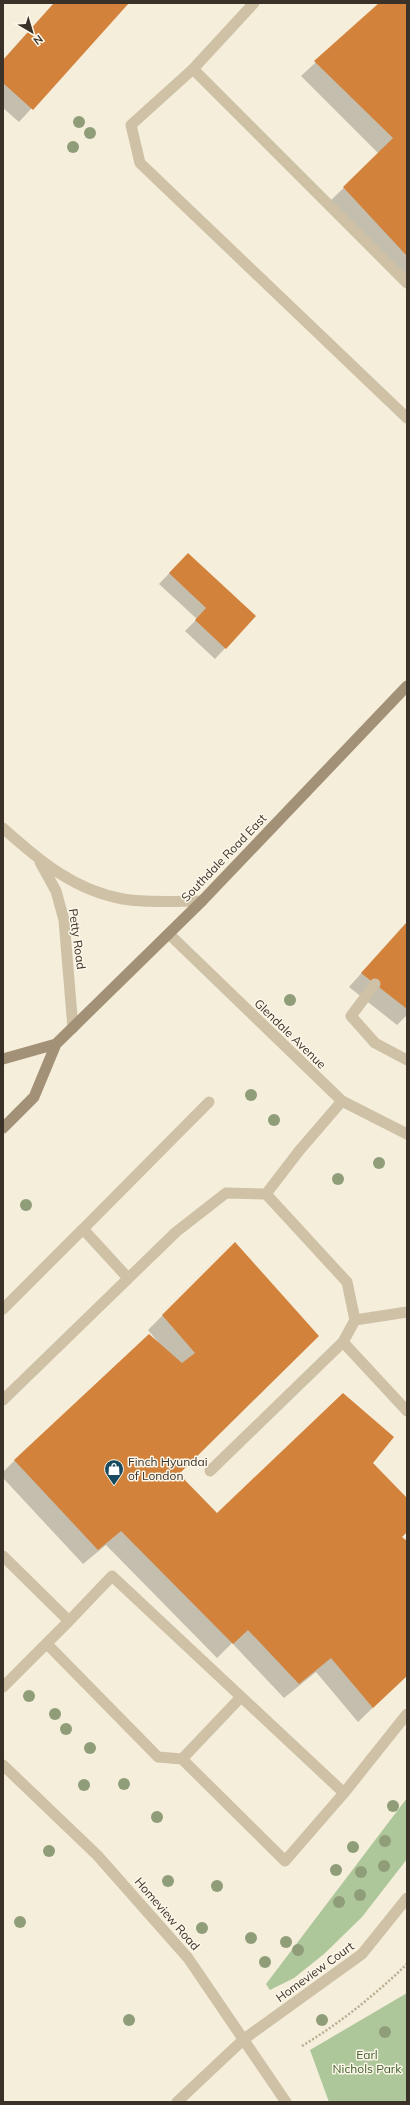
<svg xmlns="http://www.w3.org/2000/svg" width="410" height="2105" font-family="Mulish,sans-serif">
	<style>
		.green { fill: #adc69a }
		.shadow { fill: #0003 }
		.building { fill: #d3823b }
		.lines { fill: none; stroke-linecap: round; stroke-linejoin: round }
		.path { stroke: #baac90; stroke-width: 2.5; stroke-dasharray: 2 2; stroke-linecap: butt }
		.service { stroke: #cec1a6; stroke-width: 11 }
		.minor { stroke: #cec1a6; stroke-width: 11 }
		.tertiary { stroke: #cec1a6; stroke-width: 11 }
		.secondary { stroke: #a29077; stroke-width: 11 }
		.tree { fill: #909d79 }
		.labels { text-anchor: middle; stroke-width: 3; stroke-linejoin: round; paint-order: stroke }
		.street-label { font-size: 12px; fill: #3a3128; stroke: #fcf7e9 }
		.poi-label { font-size: 12px; fill: #3a3128; stroke: #fcf7e9; text-anchor: start }
		.park-label { font-size: 12px; fill: #3d5b28; stroke: #fcf7e9 }
	</style>
	<rect width="100%" height="100%" fill="#f5eedb"/>
	<path class="green" d="M407,1798V1859L362,1917L324,1954L294,1978L270,1990L266,1984Z
		M407,1993V2102H329L310,2050Z"/>
	<path class="shadow" d="M54,3H128L19,122L3,108V60Z
		M380,3H407V286L329,202L379,154L301,76Z
		M178,564L255,616L215,659L185,631L197,619L159,584Z
		M407,922V1015L397,1025L349,987Z
		M235,1243L177,1474L217,1515L371,1463L407,1499V1532L401,1537L407,1543V1675L358,1722L316,1672L284,1698L232,1643L217,1658L106,1545L83,1564L3,1478V1472L15,1460L158,1342L148,1330Z"/>
	<path class="building" d="M54,3H129L33,110L3,83V60Z
		M379,3H407V256L343,187L393,138L314,61Z
		M188,553L256,616L226,649L195,620L206,608L169,573Z
		M407,922V1009L361,973Z
		M235,1242L319,1336L179,1474L217,1513L343,1393L394,1437L373,1463L407,1498V1532L402,1537L407,1541V1676L373,1708L331,1658L299,1684L248,1630L233,1644L121,1531L98,1550L14,1460L149,1334L182,1363L195,1353L162,1315Z"/>
	<g class="lines">
		<path class="path" d="M302,2046C340,2023 375,1995 407,1964"/>
		<path class="service" d="M254,3L193,69L131,125L140,163L407,418
			M193,69L407,283
			M375,984L351,1016L375,1043L407,1060
			M266,1194L347,1282L355,1320L343,1342L407,1411
			M83,1229L209,1102
			M3,1309L83,1229L128,1278
			M355,1320L407,1312
			M3,1400L176,1232L226,1193L266,1194L299,1151L342,1101
			M210,1471L343,1342
			M3,1556L69,1621L3,1687
			M47,1644L158,1757L182,1759L285,1861L344,1793L112,1576L69,1621
			M182,1759L241,1697
			M344,1793L407,1714"/>
		<path class="minor" d="M3,828C39,860 73,890 123,899C144,903 179,901 202,901
			M40,862L56,891L64,920L73,1028
			M169,934L342,1101L407,1134
			M177,2102L244,2039L362,1954L407,1898"/>
		<path class="tertiary" d="M3,1765L97,1855L188,1958L286,2102"/>
		<path class="secondary" d="M3,1059L56,1044
			M3,1128L34,1097L56,1044L202,901L407,686"/>
	</g>
	<g class="tree">
		<circle cx="79" cy="122" r="6"/>
		<circle cx="90" cy="133" r="6"/>
		<circle cx="73" cy="147" r="6"/>
		<circle cx="290" cy="1000" r="6"/>
		<circle cx="251" cy="1095" r="6"/>
		<circle cx="274" cy="1120" r="6"/>
		<circle cx="379" cy="1163" r="6"/>
		<circle cx="338" cy="1179" r="6"/>
		<circle cx="26" cy="1205" r="6"/>
		<circle cx="29" cy="1696" r="6"/>
		<circle cx="55" cy="1714" r="6"/>
		<circle cx="66" cy="1729" r="6"/>
		<circle cx="90" cy="1748" r="6"/>
		<circle cx="124" cy="1784" r="6"/>
		<circle cx="84" cy="1785" r="6"/>
		<circle cx="393" cy="1806" r="6"/>
		<circle cx="157" cy="1817" r="6"/>
		<circle cx="385" cy="1841" r="6"/>
		<circle cx="353" cy="1847" r="6"/>
		<circle cx="49" cy="1851" r="6"/>
		<circle cx="384" cy="1866" r="6"/>
		<circle cx="336" cy="1870" r="6"/>
		<circle cx="361" cy="1872" r="6"/>
		<circle cx="168" cy="1881" r="6"/>
		<circle cx="217" cy="1886" r="6"/>
		<circle cx="360" cy="1895" r="6"/>
		<circle cx="339" cy="1902" r="6"/>
		<circle cx="20" cy="1922" r="6"/>
		<circle cx="202" cy="1928" r="6"/>
		<circle cx="251" cy="1938" r="6"/>
		<circle cx="286" cy="1942" r="6"/>
		<circle cx="298" cy="1950" r="6"/>
		<circle cx="265" cy="1962" r="6"/>
		<circle cx="129" cy="2020" r="6"/>
		<circle cx="322" cy="2020" r="6"/>
		<circle cx="385" cy="2032" r="6"/>
	</g>
	<defs>
		<g id="shop-pin" transform="scale(1)"><path d="M0 17L-7.5 6A9.5 9.5 0 1 1 7.5 6Z" fill="#184b60" stroke="#fcf7e9"/><path d="M-5-2.5h2.3a2.7 3.5 0 0 1 5.4 0H5L5.5 6h-11ZM-1.5-2.5h3a1.5 2.3 0 0 0-3 0Z" fill="#fff"/></g>
	</defs>
	<g fill-rule="evenodd">
		<use href="#shop-pin" x="114" y="1469"/>
	</g>
	<g class="labels">
		<g class="street-label">
			<text transform="translate(224 858) rotate(-46)" y="4">Southdale Road East</text>
			<text transform="translate(77 939) rotate(82)" y="4">Petty Road</text>
			<text transform="translate(290 1034) rotate(44)" y="4">Glendale Avenue</text>
			<text transform="translate(167 1914) rotate(49)" y="4">Homeview Road</text>
			<text transform="translate(315 1972) rotate(-36)" y="4">Homeview Court</text>
		</g>
		<g class="poi-label">
			<text x="128" y="1466">Finch Hyundai<tspan x="128" dy="14">of London</tspan></text>
		</g>
		<g class="park-label">
			<text x="367" y="2059">Earl<tspan x="367" dy="14">Nichols Park</tspan></text>
		</g>
	</g>
	<rect width="410" height="2105" fill="none" stroke="#3a3128" stroke-width="8"/>
	<g transform="translate(32 32) rotate(142)" stroke="#fcf7e9" stroke-width="3" paint-order="stroke">
	<path d="M0-3L7 15L0 10L-7 15Z" fill="#3a3128"/>
	<text y="-6" font-size="11" font-weight="bold" text-anchor="middle" fill="#3a3128">N</text>
	</g>
</svg>
